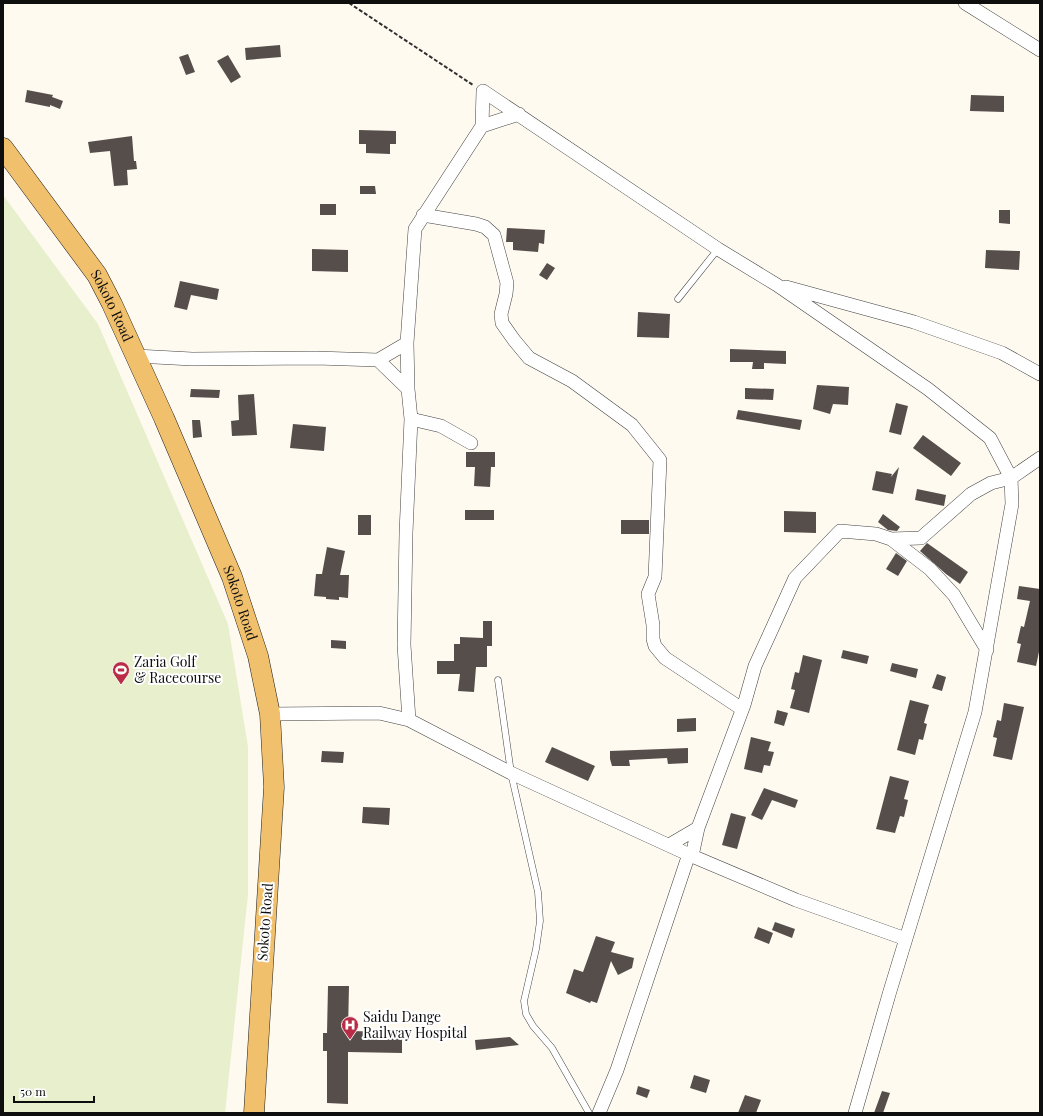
<svg xmlns="http://www.w3.org/2000/svg" width="1043" height="1116" font-family="'Playfair Display',serif">
	<style>
		.pitch { fill: #e7efcc }
		.building { fill: #564e4b }
		.lines { fill: none; stroke-linecap: round; stroke-linejoin: round }
		.lane-casing { stroke: #414141; stroke-width: 7 }
		.street-casing { stroke: #414141; stroke-width: 14 }
		.primary-casing { stroke: #1f1f1f; stroke-width: 21 }
		.path { stroke: #303030; stroke-width: 2; stroke-dasharray: 4 2; stroke-linecap: butt }
		.lane { stroke: #fff; stroke-width: 6 }
		.street { stroke: #fff; stroke-width: 13 }
		.primary { stroke: #f1c06d; stroke-width: 20 }
		.labels { text-anchor: middle; stroke-width: 4; stroke-linejoin: round; paint-order: stroke }
		.street-label { font-size: 14px; fill: #0e0e0e; stroke: #fff }
		.poi-label { font-size: 14px; fill: #0e0e0e; stroke: #fff; text-anchor: start }
	</style>
	<rect width="100%" height="100%" fill="#fefaf0"/>
	<path class="pitch" d="M3,195L98,324L228,624L248,747V894L225,1113H3Z"/>
	<path class="building" d="M280,45L281,57L246,60L245,48Z
		M188,54L195,72L186,75L179,57Z
		M228,55L241,77L231,83L217,61Z
		M27,90L53,95L52,97L63,101L60,109L50,105V107L25,102Z
		M971,95L1004,96V112L970,111Z
		M359,130L396,131V144H390V154L366,153V144H359Z
		M132,136L134,161H136L137,169L127,170L128,185L114,186L110,151L90,153L88,142Z
		M360,186H375L376,194H360Z
		M320,204H336V215H320Z
		M999,210H1010V224L999,223Z
		M507,228L545,230L544,244L539,243L538,252L513,250V242H506Z
		M312,249L348,250V272L312,271Z
		M986,250L1020,251L1019,270L985,268Z
		M547,263L555,268L547,280L539,275Z
		M180,281L219,289L217,300L191,295L187,310L174,307Z
		M638,312L670,314L669,338L637,337Z
		M730,349L786,351V364L764,363V369H752L753,362H730Z
		M817,385L849,387L848,405L833,404L830,414L813,409Z
		M745,388L774,389L773,400L745,399Z
		M191,389L220,390L219,398L190,397Z
		M254,394L257,435L232,436L231,421L239,420L238,395Z
		M896,403L908,406L901,435L889,432Z
		M738,410L802,420L800,430L736,419Z
		M192,420H200L202,437L193,438Z
		M293,424L326,427L324,451L290,448Z
		M923,435L961,463L951,476L913,448Z
		M466,452H495V467H491L490,487L474,486L475,467H466Z
		M899,467L893,494L872,490L876,471L892,474L891,477Z
		M917,489L946,495L944,506L915,500Z
		M465,510H494V520H465Z
		M784,511L816,512V533L784,532Z
		M883,514L900,527L897,531L888,530L878,522Z
		M358,515H371V535H358Z
		M621,520H649V534H621Z
		M927,543L968,572L960,584L946,574L920,551Z
		M327,547L345,551L340,575H349L348,598L339,597V600L326,599V597L314,596L316,574H322Z
		M896,553L907,561L898,576L886,569Z
		M1019,586L1040,589V647L1036,666L1017,662L1021,644L1017,643L1021,626L1024,627L1030,601L1017,599Z
		M483,621H492V646H487V667H476L474,692L458,691L460,674H437V661H454V644H460V637L483,638Z
		M331,640L346,641V649L331,648Z
		M843,650L869,656L867,664L841,658Z
		M803,655L822,660L809,713L790,708L795,690L791,689L795,672L799,673Z
		M892,663L918,669L916,678L890,671Z
		M937,674L946,677L942,691L932,688Z
		M910,700L929,705L924,723L927,724L923,740L919,739L915,755L897,750Z
		M1004,703L1024,707L1012,760L993,756L997,738L993,737L997,720L1001,721Z
		M777,710L788,713L784,726L774,723Z
		M696,718V731L677,732V719Z
		M751,737L771,742L768,751L774,752L770,766L764,765L762,773L744,769Z
		M552,747L595,766L588,781L545,762Z
		M688,748V763L668,764L667,758L629,760L630,766H612L610,759V751Z
		M322,751L344,752L343,763L321,762Z
		M890,776L909,781L904,799L908,800L904,817L900,816L895,833L876,829Z
		M764,788L798,800L795,808L772,800L762,820L751,815Z
		M363,807L390,808L389,825L362,823Z
		M731,813L746,817L737,849L722,845Z
		M775,922L795,929L792,938L772,930Z
		M758,927L773,933L769,944L754,938Z
		M596,936L615,942L611,952L634,958L632,968L618,975L611,961L597,1003L591,1001L590,1003L566,993L574,969L583,972Z
		M328,986H349L348,1031L402,1032V1053L348,1052V1104L327,1103V1051H323V1033H327Z
		M510,1037L519,1045L476,1050L475,1040Z
		M694,1075L710,1080L706,1093L690,1088Z
		M638,1086L650,1090L647,1098L636,1094Z
		M882,1091L890,1093L883,1113H874Z
		M745,1095L761,1100L756,1113H738Z"/>
	<g class="lines">
		<g class="lane-casing">
			<path id="lane" d="M678,299L718,249
				M498,680L511,773L538,892L540,921L536,949L524,1001L526,1014L533,1026L552,1048L589,1113"/>
		</g>
		<g class="street-casing">
			<path id="street" d="M965,3L1040,50
				M483,91L718,249L777,285L928,389L990,438L1011,478L1012,504L975,712L890,991L855,1113
				M482,126L519,114
				M423,215L476,224L485,227L494,235L507,283L506,294L501,314L502,323L514,340L529,358L572,381L632,425L660,460L655,577L648,594L653,625V639L655,646L665,658L742,709
				M786,287L914,322L1002,353L1040,374
				M136,356L192,359L316,358L378,360L407,343
				M378,360L408,389
				M411,419L441,426L471,443
				M891,539L921,538L971,494L991,483L1011,478L1040,458
				M270,714L379,713L409,720L511,773L692,856L796,900L906,939
				M409,720L404,645L406,533L411,419L408,389L407,343L415,229L482,126L483,91
				M669,845L698,828
				M692,856L698,828L744,705L755,666L771,631L795,578L840,531L876,534L891,539L930,569L954,595L987,650
				M599,1113L617,1070L689,854"/>
		</g>
		<g class="primary-casing">
			<g id="primary">
				<path id="s1" d="M3,148L97,275L112,304L164,418L232,577L258,656L270,714L274,787L254,1113"/>
			</g>
		</g>
		<path class="path" d="M349,3L473,85"/>
		<use href="#lane" class="lane"/>
		<use href="#street" class="street"/>
		<use href="#primary" class="primary"/>
	</g>
	<defs>
		<g id="stadium-pin" transform="scale(0.9)"><path d="M0 17L-7.5 6A9.5 9.5 0 1 1 7.5 6Z" fill="#b82d45" stroke="#fff"/><path d="M0-5a6.5 5 0 1 0 0 10a6.5 5 0 1 0 0-10ZM-3.5-1.8h7v3.6h-7Z" fill="#fff"/></g>
		<g id="hospital-pin" transform="scale(0.9)"><path d="M0 17L-7.5 6A9.5 9.5 0 1 1 7.5 6Z" fill="#b82d45" stroke="#fff"/><path d="M-5-5h3v3.5h4V-5h3V5h-3V1.5h-4V5h-3Z" fill="#fff"/></g>
	</defs>
	<g fill-rule="evenodd">
		<use href="#stadium-pin" x="121" y="670"/>
		<use href="#hospital-pin" x="350" y="1025"/>
	</g>
	<g class="labels">
		<g class="street-label">
			<text dy="5" stroke="none"><textPath href="#s1" startOffset="192">Sokoto Road</textPath></text>
			<text dy="5" stroke="none"><textPath href="#s1" startOffset="516">Sokoto Road</textPath></text>
			<text transform="translate(265 922) rotate(-86)" y="5">Sokoto Road</text>
		</g>
		<g class="poi-label">
			<text x="134" y="667">Zaria Golf<tspan x="134" dy="16">&amp; Racecourse</tspan></text>
			<text x="363" y="1022">Saidu Dange<tspan x="363" dy="16">Railway Hospital</tspan></text>
		</g>
	</g>
	<rect width="1043" height="1116" fill="none" stroke="#0e0e0e" stroke-width="8"/>
	<path d="M14 1096v6h80v-6" fill="none" stroke="#0e0e0e" stroke-width="2"/>
	<text x="20" y="1096" font-size="12" fill="#0e0e0e" stroke="#ffffff" stroke-width="3" paint-order="stroke">50 m</text>
</svg>
